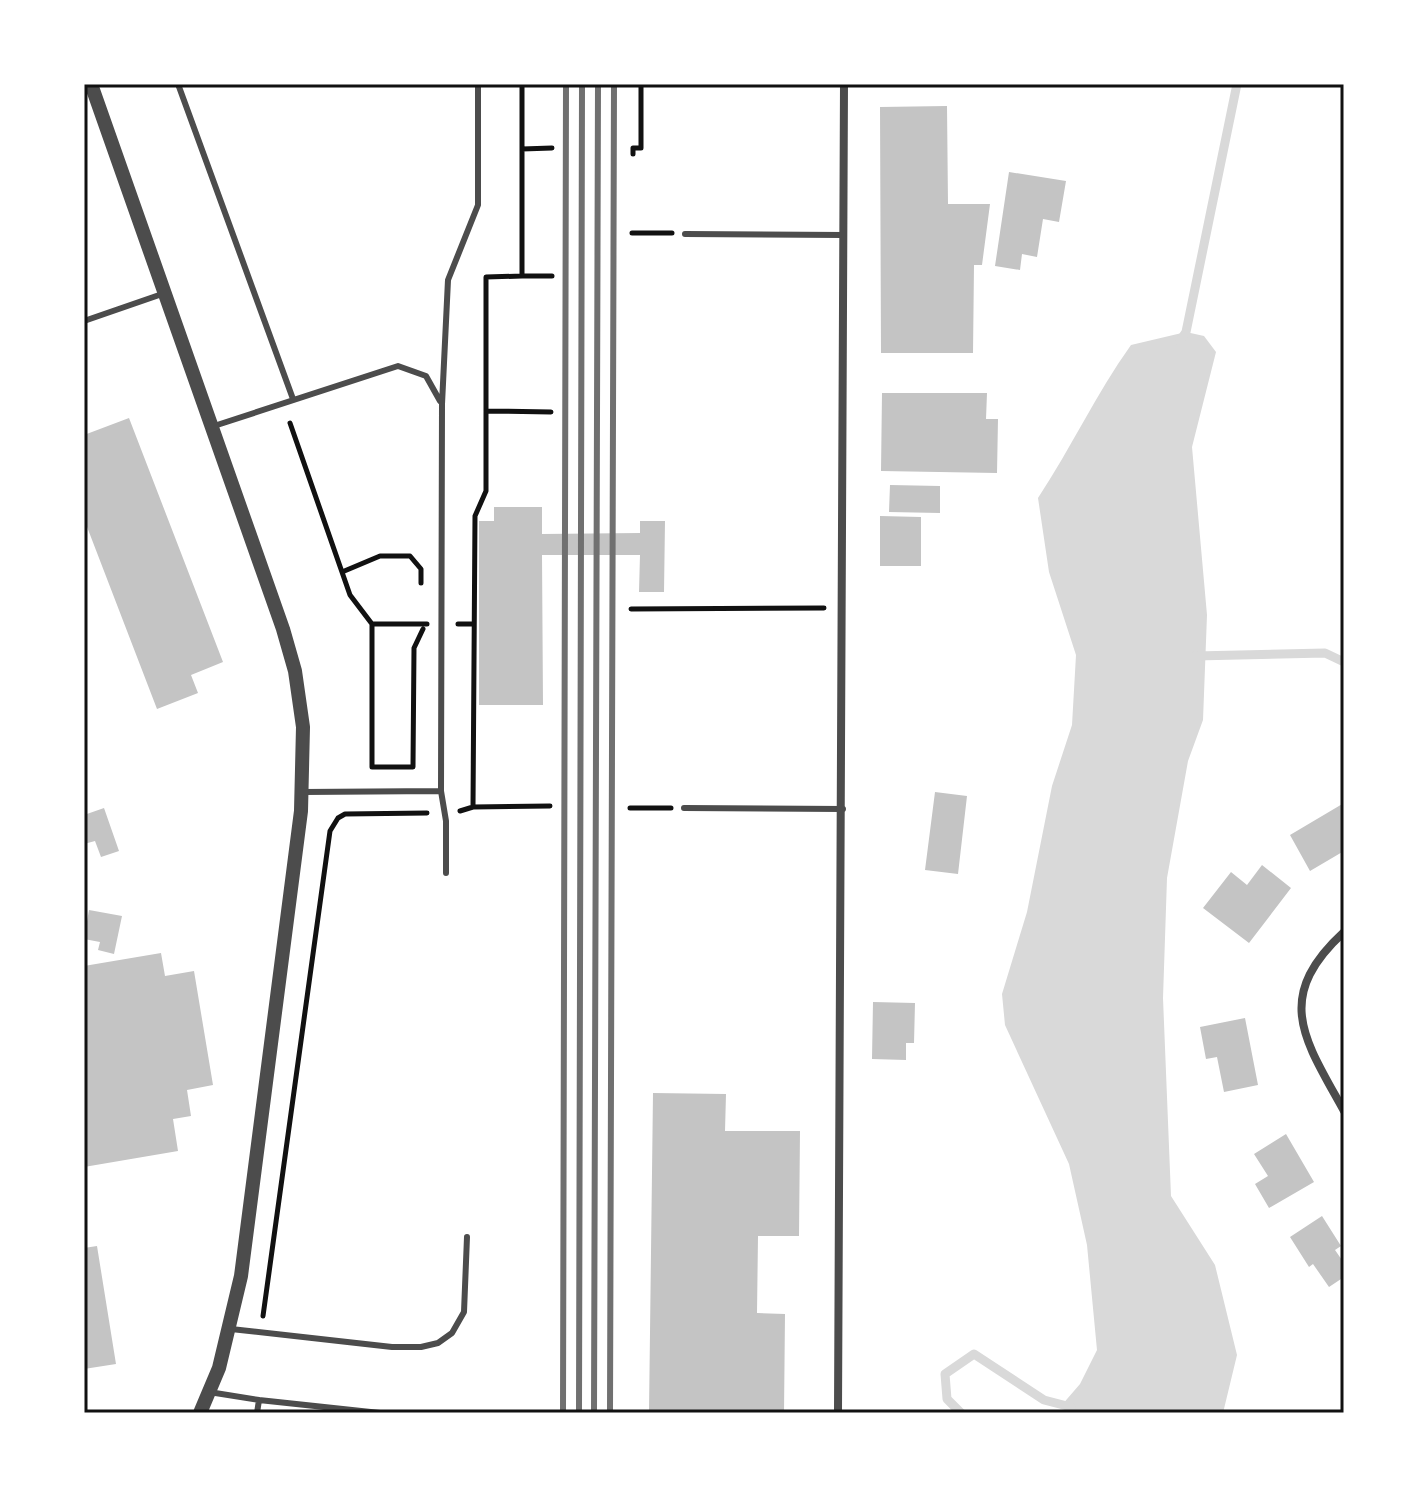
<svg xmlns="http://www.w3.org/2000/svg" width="1428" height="1497" font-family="'Archivo Narrow',sans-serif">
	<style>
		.water { fill: #d9d9d9 }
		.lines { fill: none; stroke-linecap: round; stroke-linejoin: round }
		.stream { stroke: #d9d9d9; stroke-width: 9 }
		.building { fill: #c4c4c4 }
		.path { stroke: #111; stroke-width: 5 }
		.service { stroke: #4c4c4c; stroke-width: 6 }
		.minor { stroke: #4c4c4c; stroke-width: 8 }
		.tertiary { stroke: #4c4c4c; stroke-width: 14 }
		.rail { stroke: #707070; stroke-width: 6 }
		.neatline { fill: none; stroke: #111; stroke-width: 3 }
	</style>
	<rect width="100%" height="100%" fill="#fff"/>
	<path class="water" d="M1186,332L1204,336L1216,352L1192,447L1207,615L1203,720L1188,761L1167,878L1163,998L1171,1196L1215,1265L1237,1355L1223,1413H1073L1061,1406L1080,1384L1097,1350L1087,1245L1069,1164L1005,1025L1002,994L1027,912L1052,786L1072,725L1076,655L1049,572L1038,498C1071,448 1096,394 1131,345Z"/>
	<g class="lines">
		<path class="stream" d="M1180,341L1186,332L1237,84
			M1195,656L1325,653L1344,662
			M961,1413L947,1399L945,1374L974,1354L1044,1400L1071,1407"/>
	</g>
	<path class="building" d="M947,106L948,204H990L982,265H974L973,353H881L880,107Z
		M1009,172L1066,181L1059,222L1043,219L1037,257L1022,254L1020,270L995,266Z
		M882,393H987L986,419H998L997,473L881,471Z
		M129,418L223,662L191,675L198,693L157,709L84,519V435Z
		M890,485L940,486V513L889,512Z
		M494,507H542V534L640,533V521H665L664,592H639L640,555H542L543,705H479V521H494Z
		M880,516L921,517V566H880Z
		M935,792L967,796L958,874L925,870Z
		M1344,803V851L1310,871L1290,835Z
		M104,808L119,851L101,857L95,841L84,844V815Z
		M1262,865L1291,888L1249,943L1203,908L1231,872L1247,885Z
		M89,910L122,916L114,954L98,950L100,942L84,939Z
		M161,953L165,976L194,971L213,1085L187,1090L191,1116L173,1119L178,1151L84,1167V966Z
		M873,1002L915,1003L914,1043H906V1060L872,1059Z
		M1245,1018L1258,1085L1224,1092L1217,1057L1206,1059L1200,1027Z
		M653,1093L726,1094L725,1131H800L799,1236H758L757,1313L785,1314L784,1413H649Z
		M1286,1134L1314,1182L1269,1208L1255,1184L1268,1176L1254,1154Z
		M1322,1216L1341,1246L1335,1250L1344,1263V1277L1329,1287L1313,1264L1309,1267L1290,1237Z
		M97,1246L116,1364L84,1369V1248Z"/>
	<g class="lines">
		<path class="path" d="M522,84V276H552
			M522,149L552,148
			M633,154V148H641V84
			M632,233H672
			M486,411L551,412
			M290,423L350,595L372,624V767H413L414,648L423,629
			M342,572L380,556H410L421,569V583
			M631,609L824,608
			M372,624H427
			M458,624H474
			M473,807L475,516L486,491V277L522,276
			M630,808H671
			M460,811L473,807L550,806
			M263,1316L330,831L338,818L345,814L427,813"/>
		<path class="service" d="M178,84L293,399
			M685,234L844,235
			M84,321L165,293
			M214,426L398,366L426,376L440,401
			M303,792L441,791
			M684,808L843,809
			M446,873V821L441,791L442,404L448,280L478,205V84
			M231,1329L392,1347H421L438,1343L452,1333L464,1312L467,1237
			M209,1392L259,1400L257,1413
			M259,1400L380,1413"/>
		<path class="minor" d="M1344,932C1272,998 1305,1040 1344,1111
			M838,1413L844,84"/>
		<path class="tertiary" d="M91,84L283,629L295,671L303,727L301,811L241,1276L219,1368L200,1413"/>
		<path class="rail" d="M563,1413L566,84
			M579,1413L582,84
			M594,1413L598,84
			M610,1413L614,84"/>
	</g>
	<rect width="1428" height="1497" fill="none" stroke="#ffffff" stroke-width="172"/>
	<rect x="86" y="86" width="1256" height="1325" class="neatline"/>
</svg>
